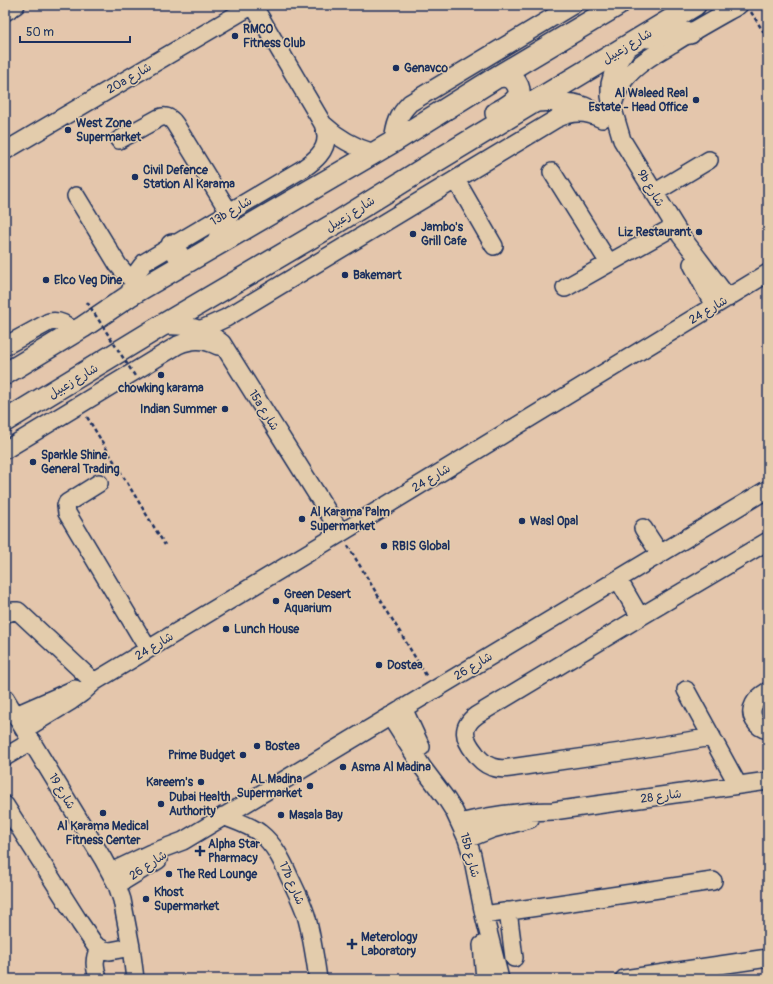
<svg xmlns="http://www.w3.org/2000/svg" width="773" height="984" font-family="Pangolin,'Playpen Sans Arabic',sans-serif">
	<style>
		.lines { fill: none; stroke-linecap: round; stroke-linejoin: round }
		.minor-casing { stroke: #1b2f5e; stroke-width: 20 }
		.major-casing { stroke: #1b2f5e; stroke-width: 24 }
		.path { stroke: #1b2f5e; stroke-width: 2.5; stroke-dasharray: 4 3; stroke-linecap: butt }
		.minor { stroke: #e3ccac; stroke-width: 17 }
		.major { stroke: #e3ccac; stroke-width: 21 }
		.path-bridge { stroke: #1b2f5e; stroke-width: 2.5; stroke-dasharray: 4 3; stroke-linecap: butt }
		.poi-dot { fill: #1b2f5e; stroke: #e3ccac; stroke-width: 1.5 }
		.labels { text-anchor: middle; stroke-width: 3; stroke-linejoin: round; paint-order: stroke }
		.poi-label { font-size: 12px; font-weight: bold; fill: #1b2f5e; stroke: #e3ccac; text-anchor: start }
		.street-label { font-size: 12px; fill: #1b2f5e; stroke: #e3ccac }
	</style>
	<rect width="100%" height="100%" fill="#e4c6ac"/>
	<filter id="ink" filterUnits="userSpaceOnUse"><feTurbulence type="fractalNoise" baseFrequency=".025" numOctaves="2"/><feDisplacementMap in="SourceGraphic" scale="8" xChannelSelector="R" yChannelSelector="G"/><feConvolveMatrix kernelMatrix="1 2 1 2 8 2 1 2 1" color-interpolation-filters="sRGB"/></filter>
	<g filter="url(#ink)">
		<g class="lines">
			<g class="minor-casing">
				<path id="minor" d="M5,12L16,5
					M629,46L618,62L613,73L610,84V96L612,106L622,140L681,236L694,253L728,298
					M533,103C551,103 572,99 589,108
					M613,104C616,95 619,87 625,79C637,64 655,54 672,44C694,30 716,18 739,5
					M323,124C338,138 353,147 374,153
					M119,140L159,118C166,115 171,118 175,124L229,212
					M393,142C395,125 398,115 410,103L573,5
					M5,151L253,5
					M552,172L609,263
					M456,180L494,246
					M654,193L709,160
					M76,196L118,265L125,273L133,280
					M692,264L714,306
					M565,288L675,226
					M129,296C133,281 134,274 145,262L304,168C314,161 327,151 326,136C326,133 324,127 323,124L253,5
					M161,326C188,325 202,326 222,343L341,533
					M202,329L226,318L556,119C573,111 585,111 602,119
					M5,346L49,322C60,320 66,324 74,332
					M5,450L178,345C193,339 203,339 218,346
					M99,483L67,503L66,506L67,513L148,649
					M643,528L660,554
					M618,579L640,617
					M5,614L13,611H18L94,682
					M686,690L738,785
					M768,691C763,694 757,698 754,704C748,715 756,728 768,730
					M5,698L103,859L117,885L122,900L131,947L135,979
					M403,708L421,747
					M16,715L75,689
					M390,716L423,768L447,800L454,811L467,839L472,855L484,915L500,979
					M25,729L71,701L82,693L94,682L341,533L768,273
					M712,737L628,751L510,768C504,769 498,769 492,767C484,764 479,759 475,753C464,739 460,727 477,715L640,617L768,541
					M5,757L32,741
					M5,805L80,923L95,945L104,950L110,951L131,947
					M223,816C236,821 249,825 260,833C274,844 282,860 289,876C295,889 302,902 306,915C312,936 315,958 318,979
					M460,823C491,815 521,811 553,811L768,781
					M467,839L492,829L530,819
					M111,872L151,853L183,841L768,489
					M117,885L158,860
					M508,911L514,958
					M484,915L713,881
					M482,945L485,979
					M98,979C95,967 93,960 99,948
					M624,979L768,958"/>
			</g>
			<g class="major-casing">
				<path id="major" d="M647,37L690,33
					M496,113C503,109 512,105 517,98C522,91 517,80 509,77C505,76 501,76 497,77
					M217,244L229,212
					M172,245L184,264
					M5,374L83,327L129,296L393,142L497,77L618,5
					M5,421L161,326L336,223L433,163L695,5"/>
			</g>
			<path class="path" d="M751,12L768,39
				M87,417L165,545
				M348,546L427,677"/>
			<use href="#minor" class="minor"/>
			<use href="#major" class="major"/>
			<path class="path-bridge" d="M87,302L135,376"/>
		</g>
	</g>
	<g class="poi-dot">
		<circle cx="235" cy="36" r="4"/>
		<circle cx="396" cy="68" r="4"/>
		<circle cx="696" cy="100" r="4"/>
		<circle cx="68" cy="130" r="4"/>
		<circle cx="135" cy="177" r="4"/>
		<circle cx="699" cy="232" r="4"/>
		<circle cx="413" cy="234" r="4"/>
		<circle cx="345" cy="275" r="4"/>
		<circle cx="46" cy="280" r="4"/>
		<circle cx="161" cy="375" r="4"/>
		<circle cx="225" cy="409" r="4"/>
		<circle cx="33" cy="462" r="4"/>
		<circle cx="302" cy="519" r="4"/>
		<circle cx="522" cy="521" r="4"/>
		<circle cx="384" cy="546" r="4"/>
		<circle cx="276" cy="601" r="4"/>
		<circle cx="226" cy="629" r="4"/>
		<circle cx="379" cy="665" r="4"/>
		<circle cx="257" cy="746" r="4"/>
		<circle cx="243" cy="755" r="4"/>
		<circle cx="343" cy="767" r="4"/>
		<circle cx="201" cy="782" r="4"/>
		<circle cx="310" cy="786" r="4"/>
		<circle cx="161" cy="804" r="4"/>
		<circle cx="103" cy="813" r="4"/>
		<circle cx="281" cy="815" r="4"/>
		<path d="M198 845h4v4h4v4h-4v4h-4v-4h-4v-4h4z"/>
		<circle cx="169" cy="874" r="4"/>
		<circle cx="146" cy="899" r="4"/>
		<path d="M350 938h4v4h4v4h-4v4h-4v-4h-4v-4h4z"/>
	</g>
	<g class="labels">
		<g class="poi-label">
			<text x="243" y="33">RMCO<tspan x="243" dy="14">Fitness Club</tspan></text>
			<text x="404" y="72">Genavco</text>
			<text x="688" y="97" text-anchor="end">Al Waleed Real<tspan x="688" dy="14">Estate - Head Office</tspan></text>
			<text x="76" y="127">West Zone<tspan x="76" dy="14">Supermarket</tspan></text>
			<text x="143" y="174">Civil Defence<tspan x="143" dy="14">Station Al Karama</tspan></text>
			<text x="421" y="231">Jambo's<tspan x="421" dy="14">Grill Cafe</tspan></text>
			<text x="691" y="236" text-anchor="end">Liz Restaurant</text>
			<text x="353" y="279">Bakemart</text>
			<text x="54" y="284">Elco Veg Dine</text>
			<text x="161" y="392" text-anchor="middle">chowking karama</text>
			<text x="217" y="413" text-anchor="end">Indian Summer</text>
			<text x="41" y="459">Sparkle Shine<tspan x="41" dy="14">General Trading</tspan></text>
			<text x="310" y="516">Al Karama Palm<tspan x="310" dy="14">Supermarket</tspan></text>
			<text x="530" y="525">Wasl Opal</text>
			<text x="392" y="550">RBIS Global</text>
			<text x="284" y="598">Green Desert<tspan x="284" dy="14">Aquarium</tspan></text>
			<text x="234" y="633">Lunch House</text>
			<text x="387" y="669">Dostea</text>
			<text x="265" y="750">Bostea</text>
			<text x="235" y="759" text-anchor="end">Prime Budget</text>
			<text x="351" y="771">Asma Al Madina</text>
			<text x="302" y="783" text-anchor="end">AL Madina<tspan x="302" dy="14">Supermarket</tspan></text>
			<text x="193" y="786" text-anchor="end">Kareem's</text>
			<text x="169" y="801">Dubai Health<tspan x="169" dy="14">Authority</tspan></text>
			<text x="289" y="819">Masala Bay</text>
			<text x="103" y="830" text-anchor="middle">Al Karama Medical<tspan x="103" dy="14">Fitness Center</tspan></text>
			<text x="208" y="848">Alpha Star<tspan x="208" dy="14">Pharmacy</tspan></text>
			<text x="177" y="878">The Red Lounge</text>
			<text x="154" y="896">Khost<tspan x="154" dy="14">Supermarket</tspan></text>
			<text x="361" y="941">Meterology<tspan x="361" dy="14">Laboratory</tspan></text>
		</g>
		<g class="street-label">
			<text transform="translate(627 46) rotate(-31)" y="4">شارع زعبيل</text>
			<text transform="translate(129 78) rotate(-30)" y="4">20a شارع</text>
			<text transform="translate(651 188) rotate(59)" y="4">9b شارع</text>
			<text transform="translate(231 211) rotate(-30)" y="4">13b شارع</text>
			<text transform="translate(350 214) rotate(-32)" y="4">شارع زعبيل</text>
			<text transform="translate(708 310) rotate(-31)" y="4">شارع 24</text>
			<text transform="translate(73 381) rotate(-31)" y="4">شارع زعبيل</text>
			<text transform="translate(264 410) rotate(58)" y="4">15a شارع</text>
			<text transform="translate(431 478) rotate(-31)" y="4">شارع 24</text>
			<text transform="translate(154 646) rotate(-31)" y="4">شارع 24</text>
			<text transform="translate(473 666) rotate(-31)" y="4">شارع 26</text>
			<text transform="translate(62 791) rotate(59)" y="4">شارع 19</text>
			<text transform="translate(661 796) rotate(-8)" y="4">شارع 28</text>
			<text transform="translate(470 855) rotate(75)" y="4">15b شارع</text>
			<text transform="translate(148 865) rotate(-34)" y="4">شارع 26</text>
			<text transform="translate(292 883) rotate(66)" y="4">17b شارع</text>
		</g>
	</g>
	<rect width="773" height="984" fill="none" stroke="#e3ccac" stroke-width="20"/>
	<rect x="10" y="10" width="753" height="964" fill="none" stroke="#1b2f5e" stroke-width="1.5" filter="url(#ink)"/>
	<path d="M20 36v6h110v-6" fill="none" stroke="#1b2f5e" stroke-width="2"/>
	<text x="26" y="36" font-size="12" fill="#1b2f5e" stroke="#e3ccac" stroke-width="3" paint-order="stroke">50 m</text>
</svg>
